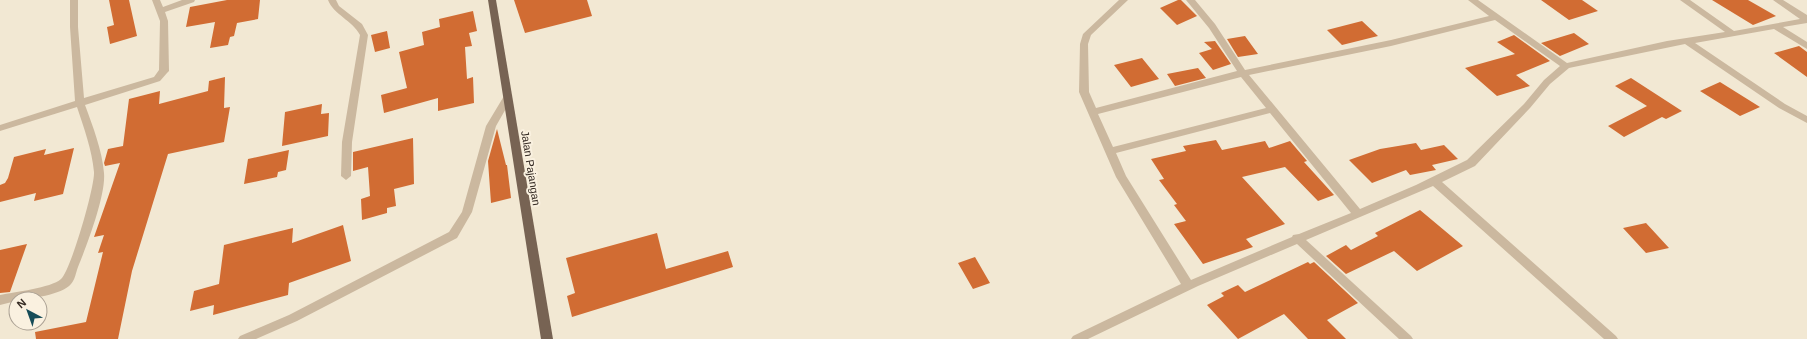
<svg xmlns="http://www.w3.org/2000/svg" width="1807" height="339" font-family="Arial,sans-serif">
	<style>
		.building { fill: #d16c33 }
		.lines { fill: none; stroke-linecap: round; stroke-linejoin: round }
		.minor { fill: #cbb89f; fill-rule: evenodd }
		.major { fill: #776353; fill-rule: evenodd }
		.labels { text-anchor: middle; stroke-width: 4; stroke-linejoin: round; paint-order: stroke }
		.street-label { font-size: 11px; fill: #342a23; stroke: #faf1e0 }
	</style>
	<rect width="100%" height="100%" fill="#f2e8d3"/>
	<path class="building" d="M109,0H129L137,36L110,44L107,27L114,25Z
		M227,0H260L258,19L237,23L234,36L230,37L228,45L210,48L215,22L186,27L190,7Z
		M514,0H587L592,16L525,33Z
		M1178,0H1181L1197,16L1177,25L1160,8Z
		M1541,0H1582L1598,11L1569,20Z
		M1712,0H1748L1776,16L1753,25Z
		M473,11L477,31L469,33L472,46L465,47L467,79L473,77L474,103L438,111V98L384,113L381,95L407,88L399,52L424,45L422,32L440,27L439,19Z
		M1362,21L1378,36L1342,45L1327,30Z
		M387,31L390,48L375,52L371,35Z
		M1574,33L1589,44L1560,56L1541,43Z
		M1514,35L1550,61L1516,75L1530,86L1497,96L1465,68L1515,54L1497,42Z
		M1245,36L1258,54L1238,57L1227,39Z
		M1215,41L1231,64L1213,70L1199,53L1212,49L1204,42Z
		M1799,46L1807,52V77L1774,53Z
		M1142,58L1159,79L1131,87L1114,65Z
		M1198,68L1206,78L1175,86L1167,74Z
		M225,77L224,108L230,107L224,142L168,154L132,271L118,339H36L35,332L86,322L103,252L98,253L104,235L94,237L120,163L105,166L104,163L108,149L123,146L129,99L160,91L159,104L208,91L209,81Z
		M1631,78L1682,111L1666,119L1662,117L1624,137L1608,126L1647,106L1615,86Z
		M1720,82L1760,107L1740,116L1700,91Z
		M322,104L321,114L329,113L328,136L282,146L285,112Z
		M497,129L506,165H507L511,198L491,203L488,161Z
		M413,138L414,184L394,189L396,206L387,208V213L362,220L361,199L370,196L368,167L353,171V152Z
		M1216,140L1222,150L1265,141L1269,148L1290,141L1307,161L1304,162L1334,195L1318,201L1285,167L1242,177L1285,224L1246,239L1253,247L1203,264L1174,224L1186,221L1174,205L1177,204L1159,180L1164,179L1151,159L1186,151L1183,146Z
		M1416,143L1421,150L1444,145L1458,159L1432,165L1436,170L1410,175L1406,170L1372,183L1349,160L1380,149Z
		M74,148L63,194L34,201L36,193L0,202V185L5,183L8,178L14,157L46,149L44,155Z
		M289,150L286,170L278,172L277,177L244,184L248,159Z
		M1420,210L1463,246L1417,271L1394,251L1346,274L1326,256L1346,245L1351,250L1378,236L1375,233Z
		M1646,223L1669,248L1646,253L1623,228Z
		M343,225L351,261L289,283L288,295L213,315L214,305L190,311L194,291L219,284L224,245L293,228L292,243Z
		M657,233L666,269L728,251L733,267L572,317L567,296L575,293L566,258Z
		M27,244L10,292L0,293V250Z
		M975,257L990,283L973,289L958,263Z
		M1308,262L1310,264L1314,262L1358,303L1327,320L1346,339H1308L1284,314L1238,339L1207,305L1224,296L1221,293L1238,285L1245,292Z"/>
	<g class="lines">
		<path class="minor" d="M70,0H78V27L84,98L154,77L159,70L160,21L152,0H160L163,7L182,0H195L194,2L165,12L168,21L169,71L167,73L160,81L85,105C93,127 102,150 104,173C106,195 87,245 78,267C76,272 75,280 71,284C62,295 30,299 16,299V301L0,305V295C14,292 51,288 61,279C71,270 95,186 94,172C92,150 84,128 77,107L0,131V125L75,101L70,27Z
			M328,0H336L339,6L362,24L368,35L352,142L351,176L346,180L341,176L342,142L360,35C352,20 334,15 328,0Z
			M1119,0H1128L1091,35L1088,44L1089,92L1096,108L1237,71L1209,28L1186,0H1195L1215,24L1245,70L1391,40L1489,16L1468,0H1478L1567,63L1667,41L1725,32L1680,0H1690L1734,31L1800,19L1773,0H1783L1807,15V23L1783,27L1807,42V49L1774,29L1695,43L1785,104L1807,116V123L1779,108L1685,44L1569,68L1550,84L1530,108L1475,166L1442,182L1616,336L1618,339H1604L1433,186L1306,240L1411,336L1413,339H1399L1297,244L1198,286L1088,339H1071L1073,336L1181,284L1116,177L1079,92L1080,44L1083,34ZM1495,20L1560,66L1544,80L1524,104L1467,160L1416,185L1360,209L1249,75L1391,46ZM1241,77L1266,108L1113,147L1098,114ZM1270,113L1351,213L1299,234L1293,235L1292,237L1191,280L1126,176L1116,153Z
			M507,95L512,98L496,126L472,212L457,238L297,321L256,339H238L240,336L289,315L449,232L462,212L486,126L504,96Z"/>
		<path class="major" d="M488,0H496L553,339H541Z"/>
	</g>
	<g class="labels">
		<g class="street-label">
			<text transform="translate(531 168) rotate(81)" y="4">Jalan Pajangan</text>
		</g>
	</g>
	<g transform="translate(28 311) rotate(319)"><circle r="19" fill="#faf1e0" stroke="#aba194"/>
	<path d="M0-3L7 15L0 10L-7 15Z" fill="#164c58"/>
	<text y="-6" font-size="11" font-weight="bold" text-anchor="middle" fill="#342a23">N</text>
	</g>
</svg>
